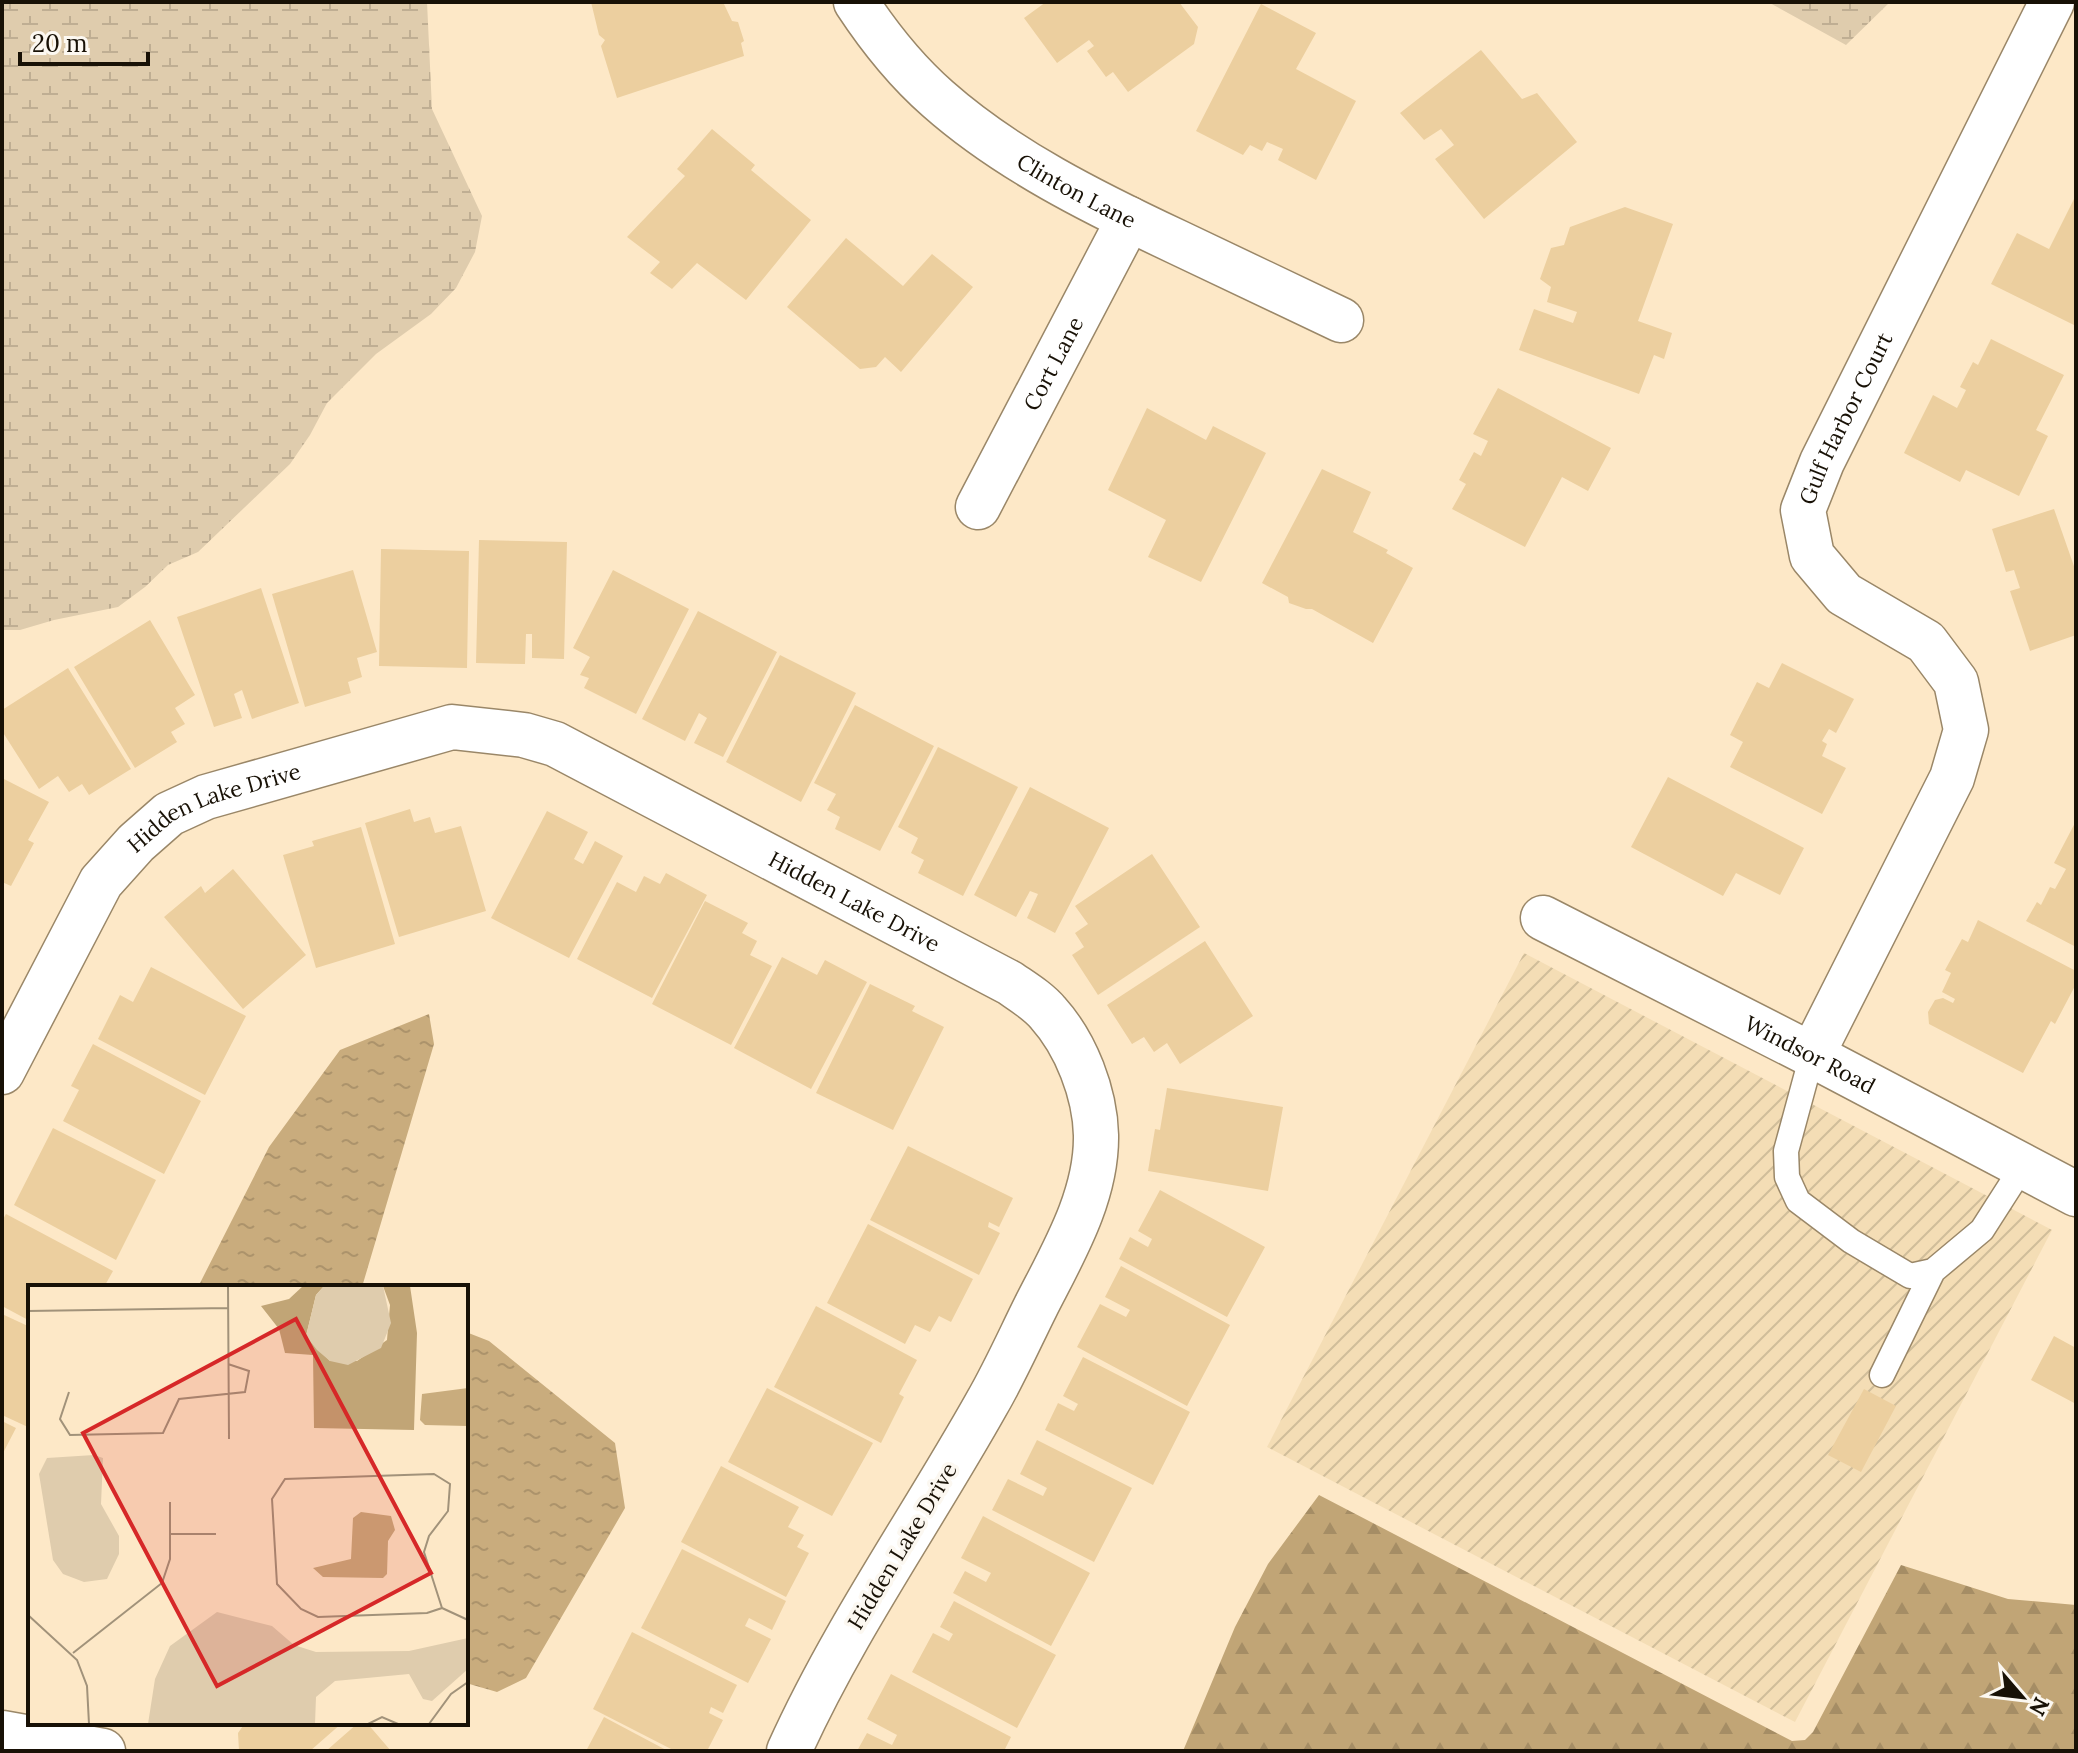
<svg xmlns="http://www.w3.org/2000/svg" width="2078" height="1753" font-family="Lora,serif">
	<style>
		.industrial { fill: url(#industrial-furrows) }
		.forest { fill: url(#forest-firs) }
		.wetland { fill: url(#wetland-marsh) }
		.water { fill: url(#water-ripples) }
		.building { fill: #eccf9f }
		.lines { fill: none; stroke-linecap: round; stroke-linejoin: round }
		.lane-casing { stroke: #9a8768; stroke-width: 27 }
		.street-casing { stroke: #9a8768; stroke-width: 47 }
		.lane { stroke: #fff; stroke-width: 24 }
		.street { stroke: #fff; stroke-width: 44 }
		.labels { text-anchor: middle; stroke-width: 7; stroke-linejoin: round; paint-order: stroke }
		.street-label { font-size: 22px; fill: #181106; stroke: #fcf8f1 }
		.inset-road { fill: none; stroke: #a1927a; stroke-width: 2 }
		.view { fill: #d62828; fill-opacity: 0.15; stroke: #d62828; stroke-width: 4 }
		.inset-edge { fill: none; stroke: #181106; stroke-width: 4 }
	</style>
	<defs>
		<pattern id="industrial-furrows" width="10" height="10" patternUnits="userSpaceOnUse" patternTransform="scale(2)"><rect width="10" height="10" fill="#f4ddb5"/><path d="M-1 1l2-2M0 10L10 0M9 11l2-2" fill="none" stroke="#d0bd9a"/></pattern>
		<pattern id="forest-firs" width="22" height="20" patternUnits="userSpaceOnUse" patternTransform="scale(2)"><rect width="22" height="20" fill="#c1a576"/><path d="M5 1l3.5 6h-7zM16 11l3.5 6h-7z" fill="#a58d65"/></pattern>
		<pattern id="wetland-marsh" width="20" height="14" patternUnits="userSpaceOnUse" patternTransform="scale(2)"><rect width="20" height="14" fill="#dfccad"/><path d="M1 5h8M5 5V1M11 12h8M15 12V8" fill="none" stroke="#bfae93"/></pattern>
		<pattern id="water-ripples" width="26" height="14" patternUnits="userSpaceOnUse" patternTransform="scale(2)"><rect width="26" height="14" fill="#c9ac7d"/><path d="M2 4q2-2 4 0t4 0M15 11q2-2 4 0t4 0" fill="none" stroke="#ac936b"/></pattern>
	</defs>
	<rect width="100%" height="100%" fill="#fde8c7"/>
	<path class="industrial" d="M1524,953L2052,1230L1795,1722L1267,1447Z"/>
	<path class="forest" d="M1319,1495L1792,1741L1805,1740L1813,1732L1901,1565L2008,1599L2076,1605V1751H1183L1235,1627L1268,1564Z"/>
	<path class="wetland" d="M2,2H427L432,109L482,216L475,252L456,288L431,314L376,354L327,403L310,435L290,464L198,552L168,565L145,587L118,607L54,620L20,630H2Z
		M1768,2H1890L1846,45Z"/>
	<path class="water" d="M429,1014L434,1044L362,1287H198L269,1147L340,1050Z
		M466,1332L489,1341L615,1443L625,1508L526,1678L497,1692L466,1683Z"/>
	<path class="building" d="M591,2H723L732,21L738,22L744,41L741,43L744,56L617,98L601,46L605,40L599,35Z
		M1046,2H1179L1198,27L1194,44L1128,92L1113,72L1106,77L1087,51L1094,46L1089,40L1057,63L1024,18Z
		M1261,4L1316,33L1296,69L1356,101L1316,180L1278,160L1283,149L1267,142L1262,151L1250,145L1243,155L1196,131Z
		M1481,50L1522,99L1537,93L1577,142L1484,219L1435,159L1454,145L1441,129L1424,140L1400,113Z
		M712,129L755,165L751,170L811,220L746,300L697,263L672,289L650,273L660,262L627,237L685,176L677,169Z
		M2076,195V326L1991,284L2017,233L2049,249Z
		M1625,207L1673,224L1638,321L1672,333L1664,359L1654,355L1639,394L1519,350L1534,309L1573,323L1577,312L1547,302L1551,287L1540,279L1551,248L1564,245L1570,227Z
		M846,238L903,286L932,254L973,287L901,372L885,357L876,367L860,369L787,307Z
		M1991,339L2064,375L2036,430L2048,436L2019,496L1966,470L1960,482L1904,453L1933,395L1957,408L1966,390L1960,387L1973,362L1978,365Z
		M1498,388L1611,448L1588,491L1562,477L1525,547L1452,509L1466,484L1459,480L1474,452L1481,456L1488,441L1473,434Z
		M1147,408L1206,440L1213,426L1266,453L1201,582L1148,557L1166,520L1108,490Z
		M1322,469L1371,492L1353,532L1388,550L1386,553L1413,568L1373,643L1312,609H1306L1289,603L1288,597L1262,583Z
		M2054,509L2076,572V635L2030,651L2010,591L2020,588L2014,570L2006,572L1992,529Z
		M479,540L567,542L564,659L532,658V634H526L525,664L476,663Z
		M381,549L469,551L467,668L379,666Z
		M353,570L377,652L357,658L362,677L348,682L351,693L305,707L272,594Z
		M613,570L689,609L636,714L584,688L589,678L580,675L590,657L573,648Z
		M261,588L299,703L252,719L242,690L234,694L242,718L214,727L177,617Z
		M698,611L777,652L723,757L694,743L707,718L699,713L685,741L642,719Z
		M150,620L195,695L175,708L185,724L171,732L177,742L135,768L74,667Z
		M780,655L856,693L801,802L726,762Z
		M1782,663L1854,699L1836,733L1829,729L1822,741L1827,744L1822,756L1846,768L1822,814L1730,767L1743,742L1730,735L1757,682L1769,688Z
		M68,668L131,769L89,795L82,784L69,792L58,776L39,789L2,731V710Z
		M855,705L934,746L880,851L835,829L840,817L827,810L836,794L814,783Z
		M938,747L1018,787L963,896L918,873L924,860L911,853L918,838L898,827Z
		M1668,777L1804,848L1780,895L1736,873L1723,896L1631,847Z
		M2,778L49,802L28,840L34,843L11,886L2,882Z
		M1030,787L1109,828L1055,933L1027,918L1038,894L1030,891L1016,917L974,895Z
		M410,809L414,822L430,817L435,833L461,826L486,911L399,937L365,823Z
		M547,811L588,832L574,859L583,864L595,841L623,856L569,958L491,918Z
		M2076,821V947L2026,921L2037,902L2041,905L2050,887L2055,889L2066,869L2054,863Z
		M361,827L395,944L316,968L283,855L314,846L312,841Z
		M1152,854L1200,927L1098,995L1072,955L1084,947L1075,933L1088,924L1075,906Z
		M233,869L306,955L243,1009L164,917L201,886L205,893Z
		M666,873L707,895L652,998L577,959L617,882L636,892L644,876L660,884Z
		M705,901L748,923L742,933L757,941L750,955L772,966L731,1045L652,1004Z
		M1978,920L2076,971V984L2055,1024L2051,1021L2023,1073L1929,1024L1928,1012L1935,1000L1943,998L1953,1003L1955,999L1942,992L1951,973L1945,970L1962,939L1968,942Z
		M1205,941L1253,1016L1180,1064L1167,1043L1154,1052L1144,1037L1132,1044L1107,1005Z
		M782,957L817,975L825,960L867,982L811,1089L734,1048Z
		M151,967L246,1016L205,1095L98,1039L120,995L133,1002Z
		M870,984L915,1006L912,1011L944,1027L893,1130L816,1093Z
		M93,1044L201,1101L164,1174L63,1121L79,1090L71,1086Z
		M1167,1088L1283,1107L1268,1191L1148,1171L1155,1129L1160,1130Z
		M53,1128L156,1180L116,1260L14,1205Z
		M908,1146L1013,1198L999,1227L989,1222L988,1227L1000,1233L979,1275L870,1220Z
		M1160,1190L1265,1247L1227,1317L1119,1259L1130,1237L1148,1247L1152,1239L1138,1231Z
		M6,1214L113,1271L104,1287H30V1321L2,1306V1221Z
		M868,1224L973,1279L951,1322L939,1316L930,1332L915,1325L905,1344L827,1303Z
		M1121,1266L1230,1325L1187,1406L1077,1347L1100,1304L1126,1317L1130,1310L1105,1297Z
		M816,1306L917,1360L899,1394L904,1397L881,1443L774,1387Z
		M2,1314L30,1327V1428L2,1415Z
		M2054,1336L2076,1348V1404L2031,1380Z
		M1083,1357L1190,1412L1153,1485L1045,1430L1058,1403L1074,1411L1078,1404L1063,1396Z
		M767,1388L873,1443L832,1516L728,1462Z
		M1864,1389L1896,1406L1861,1472L1828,1455Z
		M2,1421L16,1428L2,1455Z
		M1037,1440L1132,1488L1094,1562L992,1510L1008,1479L1043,1496L1047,1488L1020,1474Z
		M721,1466L799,1507L788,1527L804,1535L797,1547L809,1553L786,1597L681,1542Z
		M983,1516L1090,1573L1051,1646L953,1593L965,1571L986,1582L991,1573L961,1558Z
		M682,1549L786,1601L772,1630L749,1618L745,1626L771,1639L748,1683L641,1628Z
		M954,1601L1056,1655L1017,1728L912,1672L933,1633L949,1641L953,1634L940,1627Z
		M632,1632L737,1685L723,1713L711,1707L709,1713L723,1720L707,1751H675L593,1709Z
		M891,1674L1011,1737L1004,1751H857L867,1733L892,1745L897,1735L867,1719Z
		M604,1717L668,1751H586Z
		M245,1723H342L310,1751H239L238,1733Z
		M358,1723H367L391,1751H326Z"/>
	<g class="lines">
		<g class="lane-casing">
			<path id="lane" d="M1812,1055L1786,1151L1787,1177L1798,1201L1851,1241L1910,1276L1933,1271L1982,1230L2023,1166
				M1882,1375L1933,1271"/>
		</g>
		<g class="street-casing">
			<g id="street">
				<path id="s1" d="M856,2C879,37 906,71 938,99C1007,160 1094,203 1177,242C1231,268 1286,294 1341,320"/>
				<path id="s2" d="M978,507L1129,219"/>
				<path id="s3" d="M1543,918L1812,1055L2076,1194"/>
				<path id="s4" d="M1812,1055L1952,778L1966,730L1956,682L1926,642L1844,594L1812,556L1803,510L1822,462L2052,2"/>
				<path id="s5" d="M2,1072L101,882L136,843L169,814L206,797L452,727L524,735L555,744L1010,983C1023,992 1038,1001 1048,1013C1076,1044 1095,1093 1096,1135C1097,1196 1063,1253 1036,1306C1020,1338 1005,1372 987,1403C922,1519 844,1629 789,1751"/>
				<path d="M2,1733L103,1751"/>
			</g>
		</g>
		<use href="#lane" class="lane"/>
		<use href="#street" class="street"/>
	</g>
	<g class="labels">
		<g class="street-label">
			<text dy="8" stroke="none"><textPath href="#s1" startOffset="294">Clinton Lane</textPath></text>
			<text dy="8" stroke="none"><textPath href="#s2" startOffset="162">Cort Lane</textPath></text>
			<text dy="8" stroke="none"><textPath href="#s4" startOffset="752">Gulf Harbor Court</textPath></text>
			<text dy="8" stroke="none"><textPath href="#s5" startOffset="354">Hidden Lake Drive</textPath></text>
			<text dy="8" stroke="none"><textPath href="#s5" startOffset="1050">Hidden Lake Drive</textPath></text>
			<text dy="8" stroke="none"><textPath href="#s3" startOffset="300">Windsor Road</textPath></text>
			<text transform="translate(902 1546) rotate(-59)" y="8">Hidden Lake Drive</text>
		</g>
	</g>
	<g transform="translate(28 1285)">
		<rect width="440" height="440" fill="#fde8c7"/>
		<path d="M275,1H296L288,10L278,51L302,76H329L359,55L362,20L355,1H382L389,48L386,145L286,143L285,70L257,68L251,44L233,21L261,14Z" fill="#c1a576"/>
		<path d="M296,1H355L363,38L353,63L320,80L302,76L289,65L278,51L288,10ZM66,170L75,173L73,219L91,251V269L79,294L56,297L35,289L25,275L11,189L19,173ZM189,327L244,341L266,360L288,367L381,366L440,353V384L404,416L395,414L381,389L307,396L288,412L287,439H120L127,394L142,361Z" fill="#dfccad"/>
		<path d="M440,103V141L397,140L392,135L394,109ZM333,227L363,231L367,245L360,256L359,289L355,293L295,292L285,283L323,274L325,233Z" fill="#c9ac7d"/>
		<path class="inset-road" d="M200,1L201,154M0,26L200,23M41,107L32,134L42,150L135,148L151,114L217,107L221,86L200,79M406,189L422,199L420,226L401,251L396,267L414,323L399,328L290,332L273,324L249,299L244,214L257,194ZM143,249H188M414,323L440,335M0,330L49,375L59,401L61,439M45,368L134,298L142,274V217M340,439L354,432L370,439M401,439L423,409L440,397"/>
		<path class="view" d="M268,34L403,288L189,401L55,148Z"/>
		<rect width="440" height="440" class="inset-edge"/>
	</g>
	<rect width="2078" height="1753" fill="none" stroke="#181106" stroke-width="8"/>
	<g transform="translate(2022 1697) rotate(118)" stroke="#fcf8f1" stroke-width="6" paint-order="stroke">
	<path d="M0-6L14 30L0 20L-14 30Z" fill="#181106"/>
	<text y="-12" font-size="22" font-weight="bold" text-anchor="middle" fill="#181106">N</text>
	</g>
	<path d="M20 52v12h128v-12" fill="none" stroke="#181106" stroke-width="4"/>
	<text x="32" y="52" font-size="24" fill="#181106" stroke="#fcf8f1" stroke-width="6" paint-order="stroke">20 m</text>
</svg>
